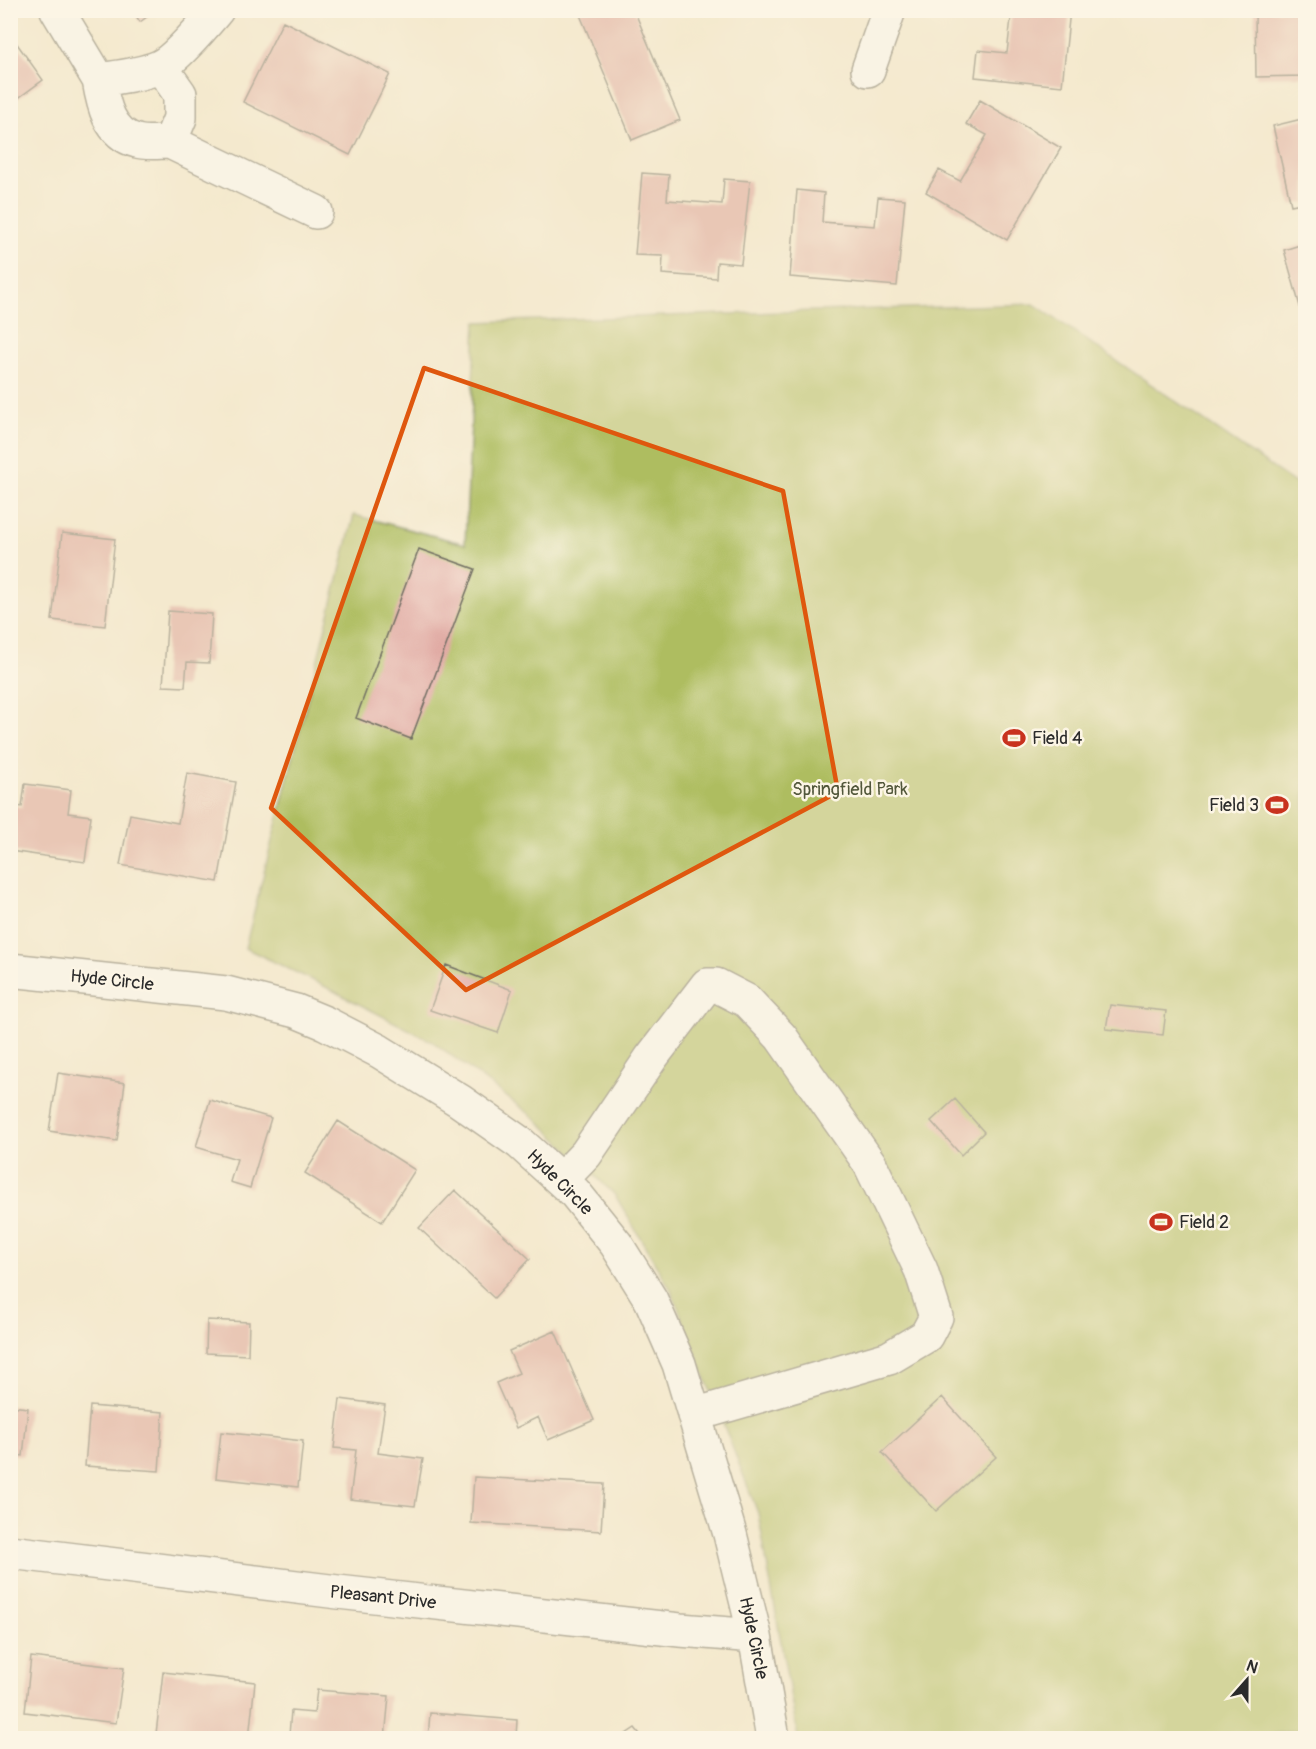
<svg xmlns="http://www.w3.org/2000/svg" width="1316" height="1749" font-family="Pangolin,sans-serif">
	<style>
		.green { fill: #aebd60; stroke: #6c7446; stroke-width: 1.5 }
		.building { fill: #dc9d98 }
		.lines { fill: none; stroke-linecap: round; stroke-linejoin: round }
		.minor-casing { stroke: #716e64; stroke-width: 36 }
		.minor { stroke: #fff; stroke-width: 33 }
		.marked { fill: none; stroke: #df570e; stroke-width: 4.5; stroke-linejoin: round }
		.labels { text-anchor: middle; stroke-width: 5; stroke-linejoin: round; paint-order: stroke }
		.poi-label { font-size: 18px; fill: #2b2b2b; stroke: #fcf5e5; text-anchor: start }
		.park-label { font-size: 18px; fill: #52573b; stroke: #fcf5e5 }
		.street-label { font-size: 18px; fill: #2b2b2b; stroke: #fcf5e5 }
	</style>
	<rect width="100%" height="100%" fill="#fcf5e5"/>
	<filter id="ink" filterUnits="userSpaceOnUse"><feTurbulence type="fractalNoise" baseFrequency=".0167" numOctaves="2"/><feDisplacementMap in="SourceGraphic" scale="12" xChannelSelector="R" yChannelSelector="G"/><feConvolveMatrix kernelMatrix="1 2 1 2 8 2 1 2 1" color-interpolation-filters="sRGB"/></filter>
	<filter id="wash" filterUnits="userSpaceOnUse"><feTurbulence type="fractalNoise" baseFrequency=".008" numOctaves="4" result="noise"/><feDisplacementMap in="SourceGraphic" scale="24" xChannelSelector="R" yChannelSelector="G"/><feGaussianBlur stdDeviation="1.35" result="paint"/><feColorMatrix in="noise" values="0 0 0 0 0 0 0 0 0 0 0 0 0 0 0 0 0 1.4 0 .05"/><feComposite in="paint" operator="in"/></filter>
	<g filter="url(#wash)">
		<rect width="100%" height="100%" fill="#f4e9ce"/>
		<path class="green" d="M1034,304L1305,490V1729L1250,1738H798L758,1513L671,1290L615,1195L535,1118L433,1042L314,981L245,948L354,515L465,544L476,322Z"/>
		<g id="blocks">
			<path class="building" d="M132,10H156L140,22Z
				M578,10H634L680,120L632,140Z
				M1012,10H1070L1062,86L975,77L978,50L1007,53Z
				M1255,10H1306V76L1256,77Z
				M283,21L390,74L350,155L243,102Z
				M10,34L43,80L10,104Z
				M980,100L1061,148L1007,240L926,192L939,170L960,181L987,135L966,124Z
				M1306,118V202L1291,205L1273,126Z
				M642,173L669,175L667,200L722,204L724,179L750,181L741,264L717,262L716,278L662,274L663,256L635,255Z
				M797,190L824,193L822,222L875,226L878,197L905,199L897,286L790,277Z
				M1306,243V308L1301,310L1284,250Z
				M62,533L115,539L105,626L52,620Z
				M419,549L475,569L411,739L356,718Z
				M168,611L212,614L209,663L187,662L185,687L163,686Z
				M187,773L236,782L218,882L120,865L130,814L178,823Z
				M25,784L71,790L68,813L91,816L85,862L10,851V805L22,807Z
				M446,965L512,990L498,1033L430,1010Z
				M1110,1005L1166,1011L1163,1035L1106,1029Z
				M58,1073L125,1083L117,1141L49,1131Z
				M955,1099L984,1132L961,1155L931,1121Z
				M210,1100L271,1118L250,1188L230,1182L237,1159L196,1147Z
				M338,1121L415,1170L382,1222L305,1173Z
				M455,1190L530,1259L494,1298L419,1228Z
				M207,1320L249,1322L248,1355L206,1353Z
				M555,1331L594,1420L548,1440L538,1417L516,1428L496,1383L519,1373L509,1351Z
				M942,1397L996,1457L936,1511L882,1452Z
				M340,1399L385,1405L378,1453L423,1459L415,1506L350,1499L356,1450L334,1448Z
				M10,1406L28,1408L23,1456L10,1454Z
				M90,1406L163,1412L159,1471L85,1466Z
				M221,1432L303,1441L298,1487L216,1478Z
				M474,1477L604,1484L601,1531L471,1523Z
				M31,1657L124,1668L116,1723L25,1712Z
				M163,1672L255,1682L249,1738H197L156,1734Z
				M317,1690L389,1696L385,1738H312V1737L289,1735L291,1711L314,1713Z
				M430,1713L517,1720L516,1738H428Z
				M635,1728L643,1738H620Z"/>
		</g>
	</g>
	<g filter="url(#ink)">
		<use href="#blocks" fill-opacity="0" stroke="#716e64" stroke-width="1.5"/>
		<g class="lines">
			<g class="minor-casing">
				<path id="minor" d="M57,10L99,80C119,77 140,75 159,67C174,61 205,24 217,10
					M161,67L180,94V118L170,142L316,212
					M868,70L889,10
					M99,80C103,104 109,134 137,141C146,144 160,142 170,142
					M10,970L226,993L296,1011L325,1023L379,1051L460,1101L520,1143L575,1193L616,1244L651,1300L679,1364L730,1534L755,1636L773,1738
					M561,1180L586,1154L651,1058L707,985H716L747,1001L781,1037L870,1164L921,1270L936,1317L926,1336L889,1358L694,1415
					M10,1552L338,1592L680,1630L755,1636"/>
			</g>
			<use href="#minor" class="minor"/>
		</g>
	</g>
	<path d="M0 0H1316V1749H0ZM424,368L783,491L838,792L466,990L271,808Z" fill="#f4e9ce" fill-opacity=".55" fill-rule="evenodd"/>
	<path class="marked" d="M424,368L783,491L838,792L466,990L271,808Z"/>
	<defs>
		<g id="stadium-bare" transform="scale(1.8)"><path d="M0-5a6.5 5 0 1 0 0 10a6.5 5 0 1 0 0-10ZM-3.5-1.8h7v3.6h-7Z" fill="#c8321e" stroke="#fcf5e5" stroke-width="2.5" paint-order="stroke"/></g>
	</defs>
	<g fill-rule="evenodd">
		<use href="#stadium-bare" x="1014" y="738"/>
		<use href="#stadium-bare" x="1277" y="805"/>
		<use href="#stadium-bare" x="1161" y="1222"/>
	</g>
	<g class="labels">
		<g class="poi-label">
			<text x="1032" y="744">Field 4</text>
			<text x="1259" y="811" text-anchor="end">Field 3</text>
			<text x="1179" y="1228">Field 2</text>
		</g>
		<g class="park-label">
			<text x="850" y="795">Springfield Park</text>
		</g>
		<g class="street-label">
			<text transform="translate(112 980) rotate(6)" y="6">Hyde Circle</text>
			<text transform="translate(560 1182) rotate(45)" y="6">Hyde Circle</text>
			<text transform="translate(383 1597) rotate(6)" y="6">Pleasant Drive</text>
			<text transform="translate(754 1638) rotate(78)" y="6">Hyde Circle</text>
		</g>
	</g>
	<rect width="1316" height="1749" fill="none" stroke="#fcf5e5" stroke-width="36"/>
	<g transform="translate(1247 1680) rotate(21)" stroke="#fcf5e5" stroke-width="4.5" paint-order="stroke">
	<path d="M0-4.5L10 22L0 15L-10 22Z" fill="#2b2b2b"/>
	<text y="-9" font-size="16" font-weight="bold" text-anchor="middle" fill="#2b2b2b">N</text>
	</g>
</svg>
